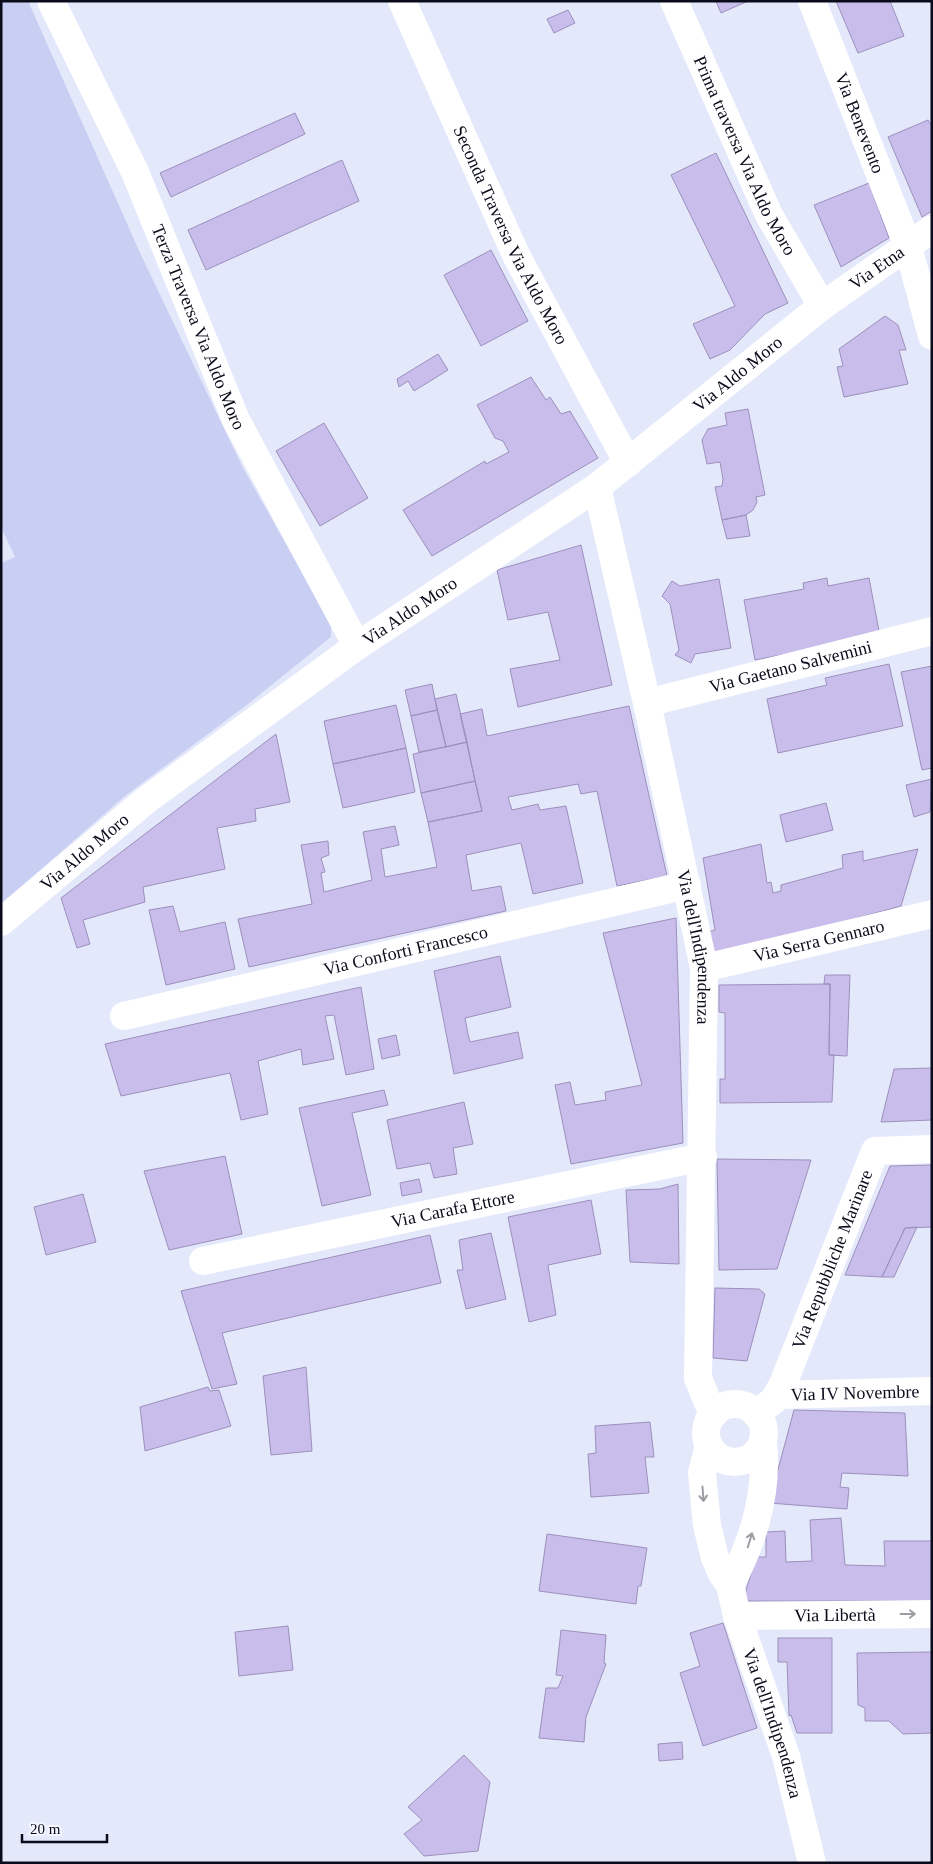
<svg xmlns="http://www.w3.org/2000/svg" width="933" height="1864" font-family="Georgia,serif">
	<style>
		.green { fill: #c8cff3 }
		.building { fill: #c9bdeb; stroke: #9c90bc }
		.lines { fill: none; stroke-linecap: round; stroke-linejoin: round }
		.minor { stroke: #fff; stroke-width: 28 }
		.oneway { stroke: #9d9ea4 }
		.labels { text-anchor: middle; stroke-width: 5; stroke-linejoin: round; paint-order: stroke }
		.street-label { font-size: 18px; fill: #0a0c1b; stroke: #f3f5ff }
	</style>
	<rect width="100%" height="100%" fill="#e4e8fb"/>
	<path class="green" d="M1,1H28L141,255L243,468L331,624V637L248,704L125,796L1,904V563L15,557L1,527Z"/>
	<path class="building" d="M716,1H748L721,13Z
		M836,1H890L904,36L858,53Z
		M568,10L575,23L554,33L547,19Z
		M295,113L305,134L171,197L160,173Z
		M928,120L932,126V211L922,217L888,137Z
		M716,153L788,303L765,314L730,350L710,359L693,324L735,306L671,175Z
		M342,160L359,201L206,270L188,230Z
		M869,183L889,238L841,267L814,205Z
		M491,250L528,321L481,346L444,275Z
		M885,316L898,325L906,350H899L908,384L844,397L837,367L843,366L839,349Z
		M438,354L448,370L414,391L408,381L399,387L397,379Z
		M531,377L546,400L550,397L561,414L570,411L598,458L432,556L403,510L485,461L486,464L509,452L503,441L495,438L477,405Z
		M748,409L765,495L756,497L757,502L753,510L746,515L722,520L715,487L722,486L723,479L720,462L707,464L702,440L708,429L727,425L725,413Z
		M324,423L368,498L320,526L276,451Z
		M746,515L750,536L727,539L722,520Z
		M581,545L612,685L518,707L510,669L560,660L548,612L508,620L497,570Z
		M827,578L828,586L869,578L880,636L755,660L744,600L804,589L803,583Z
		M719,579L731,648L695,654L691,663L675,655L679,650L670,604L662,596L672,581L680,586Z
		M889,664L903,726L778,753L767,699L827,685L825,678Z
		M932,666V768L922,770L901,672Z
		M432,684L437,710L411,716L405,690Z
		M456,694L467,742L446,747L435,699Z
		M396,705L406,748L333,764L324,721Z
		M629,706L667,876L617,886L597,791L581,794L578,784L508,797L512,810L538,804L540,810L566,806L583,883L533,894L521,843L466,855L472,891L501,886L506,911L249,967L238,919L312,904L301,845L328,841L329,855L321,858L325,872L321,873L324,892L372,880L363,832L395,826L399,845L381,849L385,877L437,867L428,822L482,811L460,714L482,709L487,736Z
		M437,710L446,747L419,752L411,716Z
		M276,734L290,802L255,809L256,821L217,828L225,869L143,887L145,902L83,920L90,944L77,948L61,898Z
		M467,742L475,781L421,793L413,754Z
		M406,748L415,792L343,808L333,764Z
		M932,779L930,812L914,817L906,785Z
		M475,781L482,811L428,822L421,793Z
		M826,803L833,830L786,842L780,815Z
		M761,844L767,883L771,882L773,893L781,891V885L843,868L842,855L863,851V861L918,849L901,906L713,957L708,932L715,930L703,858Z
		M173,906L180,932L225,922L235,969L166,985L149,910Z
		M676,918L683,1143L571,1164L555,1085L570,1082L575,1105L606,1100L605,1092L642,1085L603,933Z
		M500,956L511,1007L465,1018L468,1034L470,1042L518,1032L523,1058L454,1074L434,971Z
		M825,975H850L847,1056L829,1055L830,984H824Z
		M830,984L829,1055H834L832,1102L720,1103V1079H725V1013L719,1012V985Z
		M361,987L374,1069L346,1075L334,1015L325,1016L334,1059L303,1065L301,1049L258,1061L268,1114L241,1120L230,1073L121,1096L105,1044Z
		M396,1035L400,1055L382,1059L378,1039Z
		M932,1068V1120L881,1122L894,1069Z
		M384,1090L388,1105L352,1113L371,1195L322,1206L299,1108Z
		M464,1102L473,1144L453,1148L457,1174L434,1178L430,1163L397,1169L387,1120Z
		M225,1156L242,1234L169,1250L144,1171Z
		M717,1159L811,1160L777,1269L719,1270Z
		M932,1165V1227L905,1228L882,1277L845,1275L890,1166Z
		M419,1179L422,1192L402,1196L400,1183Z
		M678,1184L679,1264L630,1262L626,1190L660,1189Z
		M83,1194L96,1242L46,1255L34,1207Z
		M591,1200L601,1254L548,1265L556,1315L529,1322L508,1217Z
		M917,1227L894,1277H882L905,1228Z
		M491,1233L506,1299L466,1309L457,1270H463L459,1240Z
		M430,1235L441,1283L222,1333L237,1384L212,1389L181,1291Z
		M715,1288L759,1289L765,1294L747,1361L713,1358Z
		M306,1367L312,1451L271,1455L263,1376Z
		M208,1387L210,1391L219,1390L231,1426L145,1451L140,1407Z
		M794,1410L905,1413L908,1476L842,1473L840,1487L849,1488L847,1509L769,1503Z
		M650,1422L654,1457H645L649,1493L591,1497L588,1454L596,1453L595,1426Z
		M841,1518L845,1565L885,1566L884,1541H932V1601H746L744,1597L756,1557H766V1532L785,1531L786,1562L812,1561L810,1520Z
		M547,1534L647,1548L641,1586H638L636,1604L539,1591Z
		M723,1623L757,1728L703,1746L680,1673L700,1666L690,1633Z
		M288,1626L293,1670L239,1676L235,1632Z
		M561,1630L606,1635L604,1663L606,1664L586,1717L584,1742L539,1738L546,1688H558L563,1676L556,1675Z
		M778,1638H832V1733H797L791,1715L789,1716L787,1662H778Z
		M932,1652V1733L903,1734L889,1721H865V1708L858,1705L857,1653Z
		M682,1742L683,1759L659,1761L658,1744Z
		M464,1755L490,1782L478,1851L424,1856L404,1834L422,1820L408,1807Z"/>
	<g class="lines">
		<g class="minor">
			<path id="s1" d="M51,1L135,172L236,420L357,646"/>
			<path id="s2" d="M402,1L516,255L628,463"/>
			<path id="s3" d="M674,1L769,215L822,306"/>
			<path id="s4" d="M812,1L908,246L932,336"/>
			<path id="s5" d="M597,487L647,703L704,968L698,1378L713,1415"/>
			<path id="s6" d="M647,703L932,631"/>
			<path id="s7" d="M1,922L145,801L357,646L597,487L822,306L932,229"/>
			<path id="s8" d="M704,968L932,914"/>
			<path id="s9" d="M124,1016L687,885"/>
			<path id="s10" d="M203,1261L703,1157"/>
			<path id="s11" d="M777,1395L932,1391"/>
			<circle cx="735" cy="1433" r="29"/>
			<path id="s12" d="M756,1414L774,1400L783,1384L875,1151L932,1149"/>
			<path id="s13" d="M709,1446L702,1473L707,1525L715,1558L722,1574L730,1585L737,1616L786,1756L812,1863"/>
			<path d="M730,1585C753,1542 768,1492 763,1443"/>
			<path id="s14" d="M737,1616L932,1614"/>
		</g>
	</g>
	<defs><path id="oneway-shaft" d="M-6 0H5M1.5-3L5.5 0L1.5 3" fill="none" stroke-width="1.6" stroke-linecap="round" stroke-linejoin="round" transform="scale(1.25)"/></defs>
	<g class="oneway">
		<use href="#oneway-shaft" transform="translate(703 1494) rotate(86)"/>
		<use href="#oneway-shaft" transform="translate(750 1540) rotate(-73)"/>
		<use href="#oneway-shaft" transform="translate(908 1614)"/>
	</g>
	<g class="labels">
		<g class="street-label">
			<text dy="6" stroke="none"><textPath href="#s4" startOffset="131">Via Benevento</textPath></text>
			<text dy="6" stroke="none"><textPath href="#s3" startOffset="170">Prima traversa Via Aldo Moro</textPath></text>
			<text dy="6" stroke="none"><textPath href="#s2" startOffset="258">Seconda Traversa Via Aldo Moro</textPath></text>
			<text dy="6" stroke="none"><textPath href="#s7" startOffset="1094">Via Etna</textPath></text>
			<text dy="6" stroke="none"><textPath href="#s1" startOffset="358">Terza Traversa Via Aldo Moro</textPath></text>
			<text dy="6" stroke="none"><textPath href="#s7" startOffset="919">Via Aldo Moro</textPath></text>
			<text dy="6" stroke="none"><textPath href="#s7" startOffset="514">Via Aldo Moro</textPath></text>
			<text dy="6" stroke="none"><textPath href="#s6" startOffset="148">Via Gaetano Salvemini</textPath></text>
			<text dy="6" stroke="none"><textPath href="#s7" startOffset="109">Via Aldo Moro</textPath></text>
			<text dy="6" stroke="none"><textPath href="#s8" startOffset="118">Via Serra Gennaro</textPath></text>
			<text dy="6" stroke="none"><textPath href="#s5" startOffset="471">Via dell'Indipendenza</textPath></text>
			<text dy="6" stroke="none"><textPath href="#s9" startOffset="289">Via Conforti Francesco</textPath></text>
			<text dy="6" stroke="none"><textPath href="#s10" startOffset="255">Via Carafa Ettore</textPath></text>
			<text dy="6" stroke="none"><textPath href="#s12" startOffset="175">Via Repubbliche Marinare</textPath></text>
			<text dy="6" stroke="none"><textPath href="#s11" startOffset="78">Via IV Novembre</textPath></text>
			<text dy="6" stroke="none"><textPath href="#s14" startOffset="98">Via Libertà</textPath></text>
			<text dy="6" stroke="none"><textPath href="#s13" startOffset="290">Via dell'Indipendenza</textPath></text>
		</g>
	</g>
	<rect width="933" height="1864" fill="none" stroke="#0a0c1b" stroke-width="5"/>
	<path d="M22 1834v8h85v-8" fill="none" stroke="#0a0c1b" stroke-width="2.5"/>
	<text x="30" y="1834" font-size="15" fill="#0a0c1b" stroke="#f3f5ff" stroke-width="4" paint-order="stroke">20 m</text>
</svg>
